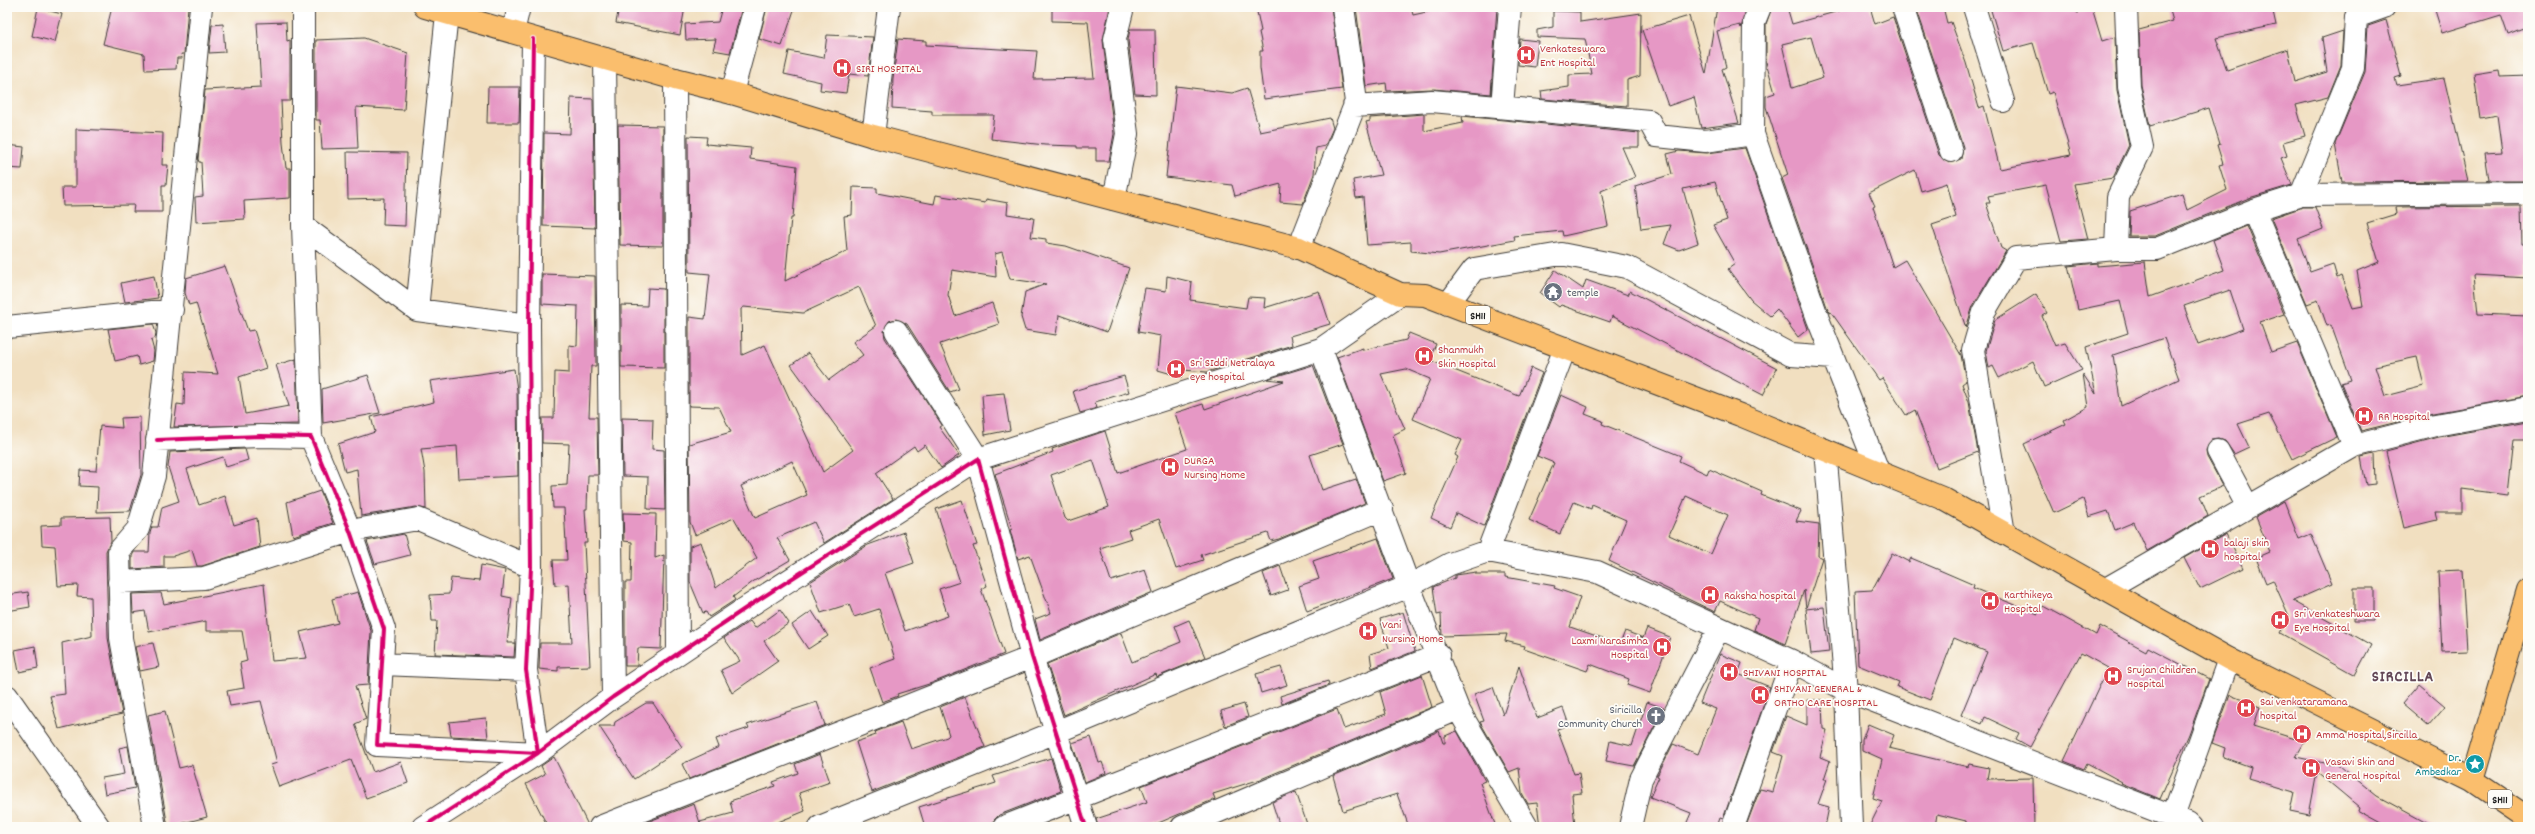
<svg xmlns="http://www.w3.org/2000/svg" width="2535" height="834" font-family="Dekko,sans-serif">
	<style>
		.building { fill: #e698c5; fill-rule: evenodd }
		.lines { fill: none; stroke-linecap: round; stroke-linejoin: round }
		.minor-casing { stroke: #3c3935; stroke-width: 24 }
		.major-casing { stroke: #3c3935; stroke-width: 24 }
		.minor { stroke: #fff; stroke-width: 22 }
		.major { stroke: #fabe6d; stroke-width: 22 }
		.cycleway-casing { stroke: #fdfcf7; stroke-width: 6 }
		.cycleway { stroke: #d6006c; stroke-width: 4 }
		.labels { text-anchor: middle; stroke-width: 3.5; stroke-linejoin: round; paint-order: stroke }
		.shield { fill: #fdfcf7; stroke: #605f5e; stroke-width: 1 }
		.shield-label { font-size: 11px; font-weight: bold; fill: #1c1c1c }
		.health-label { font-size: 12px; fill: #be3a42; stroke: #fdfcf7; text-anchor: start }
		.worship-label { font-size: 12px; fill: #5b616d; stroke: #fdfcf7; text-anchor: start }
		.culture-label { font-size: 12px; fill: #0d838f; stroke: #fdfcf7; text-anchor: end }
		.district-label { font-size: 16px; font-weight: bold; letter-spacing: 1px; fill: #634757; stroke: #fdfcf7 }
	</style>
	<rect width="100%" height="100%" fill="#fdfcf7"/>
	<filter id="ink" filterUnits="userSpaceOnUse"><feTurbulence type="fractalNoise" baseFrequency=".025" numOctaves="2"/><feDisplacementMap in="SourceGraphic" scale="8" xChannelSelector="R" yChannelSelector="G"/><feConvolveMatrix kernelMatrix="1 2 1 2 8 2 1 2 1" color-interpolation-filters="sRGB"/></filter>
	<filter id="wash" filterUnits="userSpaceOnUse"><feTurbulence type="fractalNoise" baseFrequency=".012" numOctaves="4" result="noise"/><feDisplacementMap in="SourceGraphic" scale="16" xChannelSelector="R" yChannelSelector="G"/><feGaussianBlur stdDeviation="0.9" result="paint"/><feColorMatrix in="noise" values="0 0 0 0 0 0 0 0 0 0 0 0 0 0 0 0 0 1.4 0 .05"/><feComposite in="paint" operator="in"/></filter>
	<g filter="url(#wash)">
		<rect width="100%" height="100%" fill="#f1dfc0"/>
		<g id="blocks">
			<path class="building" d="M112,7H188L184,54H181L182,58H177L176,69L145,70L144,54L103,44Z
				M619,7H685L680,35L616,23Z
				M722,7H742L730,53L713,50L716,39L686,40L685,24L718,22Z
				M767,7H795L782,46L759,39Z
				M1052,7H1110L1103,40L1114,134L1109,161H1096V148H1077V146L1045,145L991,139L994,115H932V111L892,108L893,78L898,39L926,41V45L1037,51L1034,79L1094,78L1088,22L1052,21Z
				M1256,7H1331L1342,89L1264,99L1260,68V51H1263L1259,32L1261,31Z
				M1356,7H1411L1413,15L1449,7H1497L1491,94L1433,89L1387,91L1386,83L1366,86Z
				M1717,7H1747L1741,28L1740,25L1717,31L1726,67L1722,69L1739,123L1701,128L1694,97L1668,106L1642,30L1689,16L1706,74Z
				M1772,7H1787L1792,24L1846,9V7H1870L1875,24L1893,17L1939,155L1949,163L1961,159L1963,147L1916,7H1943L1947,23L1951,22L1966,63L1979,108L1984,106L2000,169L2071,155L2053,92L2048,94L2033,43L2003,51L1990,7H2075L2077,13L2092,8L2102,41L2115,37L2117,90L2129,145L2113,178L2074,184L2088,239L2061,241L2046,185L1988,196L1990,203H1986L2001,248L2006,251L1973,306L1966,328L1932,225L1956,217L1947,183L1921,191L1915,170L1869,193L1875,206L1873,207L1893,267L1905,260L1961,355L1966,381L1962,384L1969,402L1978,452L1937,468L1915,410L1906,415L1882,378L1879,380L1831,312L1829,313L1782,178L1788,175L1766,107V96L1775,93L1766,62V24ZM1811,37L1823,78L1792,88L1782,44Z
				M2169,7H2272L2276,25L2216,38L2227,70L2288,49L2295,82L2327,72L2322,38L2343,31L2341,65L2328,97L2296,105L2305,136L2283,142L2287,156L2281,158L2292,185L2249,198L2155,236H2129L2130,211L2182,194L2187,210L2227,190L2219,165L2223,164L2217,145L2220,144L2209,108L2150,126L2141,85L2139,30L2173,21Z
				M2434,7H2525L2528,15V27L2508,35L2501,15L2442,33Z
				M38,8L62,14L55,42L32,36Z
				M1553,11L1580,12V22L1641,13L1640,76L1627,80V106L1542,99L1541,91L1569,87V75L1592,74L1585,39L1537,37V30L1553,27Z
				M2386,20L2401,76L2395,78L2397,85L2444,78L2468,181L2342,182L2335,144L2365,72L2368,26Z
				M286,22L287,41L290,40V101H281L283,143L286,168H290V198L244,201L245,219L196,222L195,197L203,196L201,162H199L198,159L205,90L261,87L257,23Z
				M223,24L225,52L209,53L212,25Z
				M1130,29H1155L1156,95L1135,94L1128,40Z
				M827,35L873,37L868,76L849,74L846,93L820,90L821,82L784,74L789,51L824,58Z
				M364,38L408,53L404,110L356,107L358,148L322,149L320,120H316V40Z
				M1520,39L1538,41L1535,67L1518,65Z
				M2499,70L2500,77L2528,76V181H2486L2489,180L2485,153L2502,152L2497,115L2480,118L2474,74Z
				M1176,86L1232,93L1247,88L1260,132L1330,118L1333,128L1325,146L1316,148L1314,174L1303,204L1280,202L1281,184L1235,196L1232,185L1166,177Z
				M488,87H520L519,123H487Z
				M571,98L593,99L595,228L543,226L544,133L570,134Z
				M1424,114V131L1463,123L1462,116L1639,133V147H1622L1635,177L1601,191L1608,226L1563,236L1562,231L1514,236L1515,240L1439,254L1411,251V242L1367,245L1363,197L1356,198L1353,180L1381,175L1366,122L1370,121V118Z
				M618,125L663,126V246L620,245Z
				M76,129L163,133L162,165H168L166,185H162V212H133L134,205L63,206L62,187H76Z
				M688,136L707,137L706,144L751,148L750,159L797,166L793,218H791L785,281L847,251L844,216L852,215L853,187L877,188V193L934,204L936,195L985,203L986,199L1008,203L1007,214L1034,218L1031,237L1046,239V243L1066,246L1129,268L1107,332L1059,315L1056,335L1025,330L1021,317L1025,292L1046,284L1010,279L1002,252L995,254L996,277L952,270L948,295L955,316L992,303L999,324L940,344L959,389L950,392L907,324L896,319L889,321L884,331L885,338L942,425L939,427L959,455L941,468L925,445L917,451L914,446L876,473L893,499L824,543L814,522L777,538L790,560L754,581L733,597L735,600L709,617L706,612L703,613L690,582V546L701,542L716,588L757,558L734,518L695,535L690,522L689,444L731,432L719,407L689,406V317L705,319L710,274L689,272ZM859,287L876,326L853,342L863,355L829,380L808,353L791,365L853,450L823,472L765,345L742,355L741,309L744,307L803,313ZM792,461L807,495L755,518L741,486Z
				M7,145L24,147L22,169L7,168Z
				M1745,148L1808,329L1798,337L1777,309L1770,316L1751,300L1728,269L1735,264L1713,225L1727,220L1715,182L1683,189L1698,243L1679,250L1664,244L1671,225L1641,229L1635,186L1672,174L1667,154L1679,151L1707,153Z
				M347,152L407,153L405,226L383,225L384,198L348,199Z
				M2521,206L2522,244H2528V278L2474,275L2478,314L2528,316V396L2434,413L2361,431L2341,383L2351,380L2331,325L2327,326L2318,300L2307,304L2271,218L2303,207H2315L2323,229L2298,239L2310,272L2333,264L2337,278L2341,276L2353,308L2363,306L2357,271L2379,262L2367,223L2396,214L2395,207ZM2417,357L2424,386L2385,396L2375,366Z
				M2247,226L2284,314L2260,322L2271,352L2297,343L2337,437L2292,459L2269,414L2238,424L2249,447L2234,454L2225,441L2219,439L2212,440L2206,450L2207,457L2223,486L2200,496L2208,516L2147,551L2134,522L2115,530L2108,511L2089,517L2083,499L2054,513L2024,444L2066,424L2064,420L2088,407L2083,374L2096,394L2086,347L2128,333L2120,301L2078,310L2068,266L2097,263V266L2145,262L2150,297L2224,270L2213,240ZM2230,290L2243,329L2198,345L2184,306ZM2164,338L2179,379L2121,406L2113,355Z
				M225,266L248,331L254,330L266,368L239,377L245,414L289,406L276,365L296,359L298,424L174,427L177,404L184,405L185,372L218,374L196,303L189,305L185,293L186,278Z
				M1555,270L1583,289L1586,280L1628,295L1630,291L1777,368L1763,395L1612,316L1610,322L1561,305L1559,307L1540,293Z
				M542,274L595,276L596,366H591L589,417H597L598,475H588L587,509H585L587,543H584L590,666L558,667V671L539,669L540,643H572L569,584L555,585L553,560H567L564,508H553L552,486L567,485L569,444L542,443V418H554L555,372L569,373V345L577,346L578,306L542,304Z
				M154,276L158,298L125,302L121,283Z
				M1167,276L1192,282L1190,300L1246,308L1248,297L1265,298L1264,308L1319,291L1330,324L1290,336L1292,345L1207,372L1183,370L1182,377L1158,370L1161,336L1138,332L1145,288L1166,291Z
				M648,288L664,289V368L621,367V305L647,306Z
				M2036,294L2047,313L2042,316L2055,346L2065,343L2082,370L2044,387L2033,361L1999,378L1993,366L1989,368L1986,351L1995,320Z
				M153,324L156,333L155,338L151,340L154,351L153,361L139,365L137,356L115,361L108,329Z
				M1409,333L1436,344L1429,360L1519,396L1531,368L1542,373L1484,526L1456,513L1450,527L1431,518L1458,457L1455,455L1462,440L1413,419L1430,379L1406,369L1381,374L1405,429L1393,435L1406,473L1383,481L1337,357L1363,348V350L1406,340Z
				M1313,365L1343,444L1310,455L1322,490L1356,479L1365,503L1279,539L1271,541L1268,533L1201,555L1203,560L1176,569L1159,519L1128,530L1131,538L1100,548L1111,581L1145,570L1153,592L1040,640L1035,619L1051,613L1030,555L1018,559L1010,530L1012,529L995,474L1053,452L1052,449L1105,431L1118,473L1187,449L1175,413L1203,404L1205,409L1284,381L1267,379ZM1093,460L1109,507L1068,521L1065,518L1051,475Z
				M514,369L517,390L518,476L459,479L457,446L421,449L425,472L426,509L416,507L361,516L357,469L345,472L338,444L375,432L371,417L434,402L430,381Z
				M368,375L380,413L323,423L322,389Z
				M1124,376L1129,392L1095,402L1097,408L1080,413L1073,391Z
				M1004,393L1010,430L985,435L982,395Z
				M1561,395L1588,407L1585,414L1603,421L1602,424L1681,456L1679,461L1707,474L1709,469L1762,492L1761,495L1801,511L1796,521L1819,524L1818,556L1822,558L1806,608L1804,590L1785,644L1754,630L1758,618L1720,601L1715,612L1609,561L1626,520L1592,505L1591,509L1574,502L1560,534L1529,520L1554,463L1537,456ZM1686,496L1728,515L1711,554L1669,535Z
				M140,417L141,475L130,511L97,512L98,487L79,486L80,470L96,471L100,426L122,428L121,418Z
				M622,418L653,419L652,449L664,450L665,510L647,509L648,477L623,476Z
				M2528,421V440H2514L2508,495L2462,489V513H2435L2437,520L2404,528L2386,451L2439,437Z
				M245,449L248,460L226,467L223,457L187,469L199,505L225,496L234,525L257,518L260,547L202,566H197L192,550L173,556H164V567L132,569V556L134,552H149L150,533L152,527H158L162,507L179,501L168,467L170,452Z
				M2374,454L2375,484L2366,485L2361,457Z
				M320,491L333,523L293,536L287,502Z
				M962,500L977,545L973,546L987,586L981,589L1004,654L932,683L897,694L898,696L882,702L870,668L895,659L879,609L854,617L849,604L821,613L810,582L868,545L904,532L914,563L885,573L905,631L948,616L939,589L960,582L936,509Z
				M2284,501L2299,539L2311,534L2332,584L2293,601L2371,645L2355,675L2280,633L2289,616L2273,580L2266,583L2256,558L2270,552L2256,517Z
				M623,513L656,514L655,558L664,555L661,649L638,648L637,666H625V582H631L632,542L624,541Z
				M110,517L111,541L106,551L108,638L122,714L59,729L50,696L65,694L62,643L92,636L91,597L77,596L78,585L58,586L55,546L42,545L41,526L61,525V518Z
				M404,534L410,555L375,564L367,541Z
				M2226,534L2243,568L2200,589L2184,558Z
				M1378,538L1393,579L1307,611L1299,586L1319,579L1313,561Z
				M1892,553L1909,562L1911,558L1937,569L1974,585L1973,588L2038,614L2043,606L2096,635L2100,626L2146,651L2148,647L2209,679L2189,734L2160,799L2121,783L2122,782L2087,763L2084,769L2064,761L2108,668L2081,653L2030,747L2016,739L2019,733L1985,717L1982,724L1961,715L1987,652L1954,638L1930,700L1897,687L1899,682L1858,665L1855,591L1872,590Z
				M481,565L505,570L502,596L512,598L507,643H515L514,657L435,654L437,621H432L430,595L449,594L451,578L479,581Z
				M1280,566L1288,590L1271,596L1263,573Z
				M2462,570L2467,651L2442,652L2438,571Z
				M1476,572V574H1505V577L1555,586L1554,588L1580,597L1570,627L1620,644L1625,631L1643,638L1647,628L1670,637L1650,693L1627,685L1629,679L1590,664L1587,671L1524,649L1525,646L1505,641L1507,634L1442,636L1441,614L1437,615L1433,587L1455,578V575Z
				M264,584L272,661L307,658L300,632L338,623L332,599L358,592L371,631L368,685L355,686L366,719L355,724L373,772L401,762L408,783L366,798L351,760L279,787L271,765L277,763L261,701L230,706L227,691L244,688L240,663L247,661L242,631H206V621L149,632L145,611L133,613L132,594L161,593L164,604Z
				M2354,588H2374V621H2354Z
				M28,592L30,607L7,611V595Z
				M1824,607L1829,652L1811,654L1806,609Z
				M780,610L789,623L764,641L778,661L732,693L721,670L740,661L724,638L750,621L755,628Z
				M812,611L828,636L808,649L792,625Z
				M1403,612L1415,651L1372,668L1370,654L1389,648L1380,619Z
				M1189,620L1205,657L1157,677L1156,674L1064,715L1047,664L1121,633L1132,662L1181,642L1175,626Z
				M153,643L159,667L140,671L135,647Z
				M35,646L38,668L19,672L15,650Z
				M1720,654L1742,663L1738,674L1770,687L1723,819L1720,818L1717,827H1685L1691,813L1650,797L1659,777L1657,776L1673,744L1698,754L1716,709L1700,703Z
				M1519,666L1537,718L1563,708L1569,725L1557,729L1574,774L1579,773L1582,793L1572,794L1575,827H1540L1537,803L1528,804L1522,793L1519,768L1509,772L1480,722L1484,721L1474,694L1493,687L1503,715Z
				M1281,667L1287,685L1261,693L1256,674Z
				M1422,675L1432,707L1261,779L1213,794L1215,799L1149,827H1098L1096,819L1147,802L1141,786L1337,709L1344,729L1386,714L1380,692Z
				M1328,681L1329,685L1282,704L1280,696Z
				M2419,684L2445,706L2428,726L2402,704Z
				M2230,695L2260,707L2254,725L2305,741L2296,757L2333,765L2335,762L2377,796L2434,827H2389L2358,810L2359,807L2317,772L2309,815L2290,811L2294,792L2248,778L2251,767L2223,757L2225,748L2212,743Z
				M965,697L985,747L872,792L856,742L876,735L875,732L901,722L911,749L947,737L949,735L940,707Z
				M1807,700H1822L1823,729L1827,730L1820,757L1830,761L1824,779H1827L1818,804L1829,807L1825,827L1746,826L1760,789L1773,792L1783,756L1773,752L1786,716L1807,725Z
				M817,702L825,725L689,779L682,764L719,747L716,739L749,728L747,725Z
				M1647,702L1664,708L1634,766L1606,761L1610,741L1632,746Z
				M646,703H653L682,747L634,779L599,726H614L615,722Z
				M1244,704L1248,717L1225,726L1221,711Z
				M165,711L179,768L192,765L207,817L168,827L148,715Z
				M486,718L488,738L451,736L449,722Z
				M1868,724L1894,735L1889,748L1968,767L1969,764L1989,768L1987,779L2033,778L2034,827H1966V821L1937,814L1935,827H1869L1882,801L1873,798L1882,759L1862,750V740Z
				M1439,731L1443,743H1445V736L1457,731L1485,781L1480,783L1496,827H1409L1397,794L1343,811L1333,776Z
				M1091,737L1099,763L1102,762L1106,773L1085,782L1072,743Z
				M128,746L135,788L105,794L102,778L124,774L119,748Z
				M820,754L830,782L799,793L805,811L766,827H701L700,822L733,813L730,801L775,786L773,782L798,773L795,764Z
				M554,757L588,825V827H548L526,784L545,774L541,766Z
				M1051,758L1061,791L999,815L994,820L992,827H925L919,807L996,783L993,776Z
				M1296,792L1308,827H1280L1272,802Z
				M694,804L700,823L688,827H634Z"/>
		</g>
	</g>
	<g filter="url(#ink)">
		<use href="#blocks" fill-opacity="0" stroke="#3c3935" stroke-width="1"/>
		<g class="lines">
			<g class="minor-casing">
				<path id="minor" d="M303,7V226L311,437
					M1760,7L1754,22L1753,134L1818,319L1879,473
					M1903,7L1951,151
					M1974,7L2003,101
					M513,32L519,7
					M605,59L613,697
					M675,79L678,653
					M732,93L755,7
					M1354,106L1432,101L1649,121L1657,136L1705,141L1753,134
					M1502,107L1510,7
					M873,136L889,7
					M2301,195L2353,68L2356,17L2384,7
					M1114,199L1127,134L1115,39L1123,7
					M303,226L417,310L529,325
					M1299,248L1356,102L1343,7
					M2116,249L2118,197L2142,147L2129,87L2126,7
					M1400,294L1321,349L1409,586L1458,709L1527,827
					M1448,304L1474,269L1561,254L1627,267L1791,355L1833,358
					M417,310L447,13
					M7,327L172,310
					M896,331L978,459L1321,349
					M157,440L260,436L311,437L350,531L384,629L377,745L538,753L526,670L531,567L529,325L533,39
					M2354,446L2436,425L2528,408
					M1825,450L1846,690L1851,827
					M2218,451L2248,507
					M2004,533L1973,350L1984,312L2016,258L2116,249H2157L2254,210L2301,195L2528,193
					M1488,551L1565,348
					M119,582L204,578L350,531L418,519L531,567
					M2106,589L2354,446L2254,210
					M382,664L526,670
					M7,696L99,827
					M2173,817L2229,659
					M155,827L121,638L119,551L138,529L154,476L201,7
					M423,827L538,753L613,697L749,606L978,459L1032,657L1086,827
					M600,827L1032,657L1382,509
					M820,827L1056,732L1409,586L1450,564L1488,551L1597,572L1792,661
					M1004,827L1439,655
					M1182,827L1458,709
					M1630,827L1641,779L1719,628
					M1733,827L1792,661L1846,690L2188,823L2192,827"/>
			</g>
			<g class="major-casing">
				<path id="major" d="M425,7L675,79L732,93L873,136L1299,248L1400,294L1425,295L1740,415L1942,498L2229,659L2472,780L2528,818
					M2472,780L2528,590"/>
			</g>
			<use href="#minor" class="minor"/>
			<use href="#major" class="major"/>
			<g class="cycleway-casing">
				<path id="cycleway" d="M157,440L260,436L311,437L350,531L384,629L377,745L538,753L526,670L531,567L529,325L533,39
					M423,827L538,753L613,697L749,606L978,459L1032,657L1086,827"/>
			</g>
			<use href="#cycleway" class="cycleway"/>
		</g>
	</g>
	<defs>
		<g id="hospital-disc" transform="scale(1)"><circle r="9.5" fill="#e0444e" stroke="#fdfcf7"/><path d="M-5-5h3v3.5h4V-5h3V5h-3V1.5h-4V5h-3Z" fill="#fff"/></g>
		<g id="temple-disc" transform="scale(1)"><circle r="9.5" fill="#6b7280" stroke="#fdfcf7"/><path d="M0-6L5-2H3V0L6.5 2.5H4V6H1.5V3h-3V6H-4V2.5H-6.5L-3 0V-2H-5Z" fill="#fff"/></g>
		<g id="church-disc" transform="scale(1)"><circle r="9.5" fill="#6b7280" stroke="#fdfcf7"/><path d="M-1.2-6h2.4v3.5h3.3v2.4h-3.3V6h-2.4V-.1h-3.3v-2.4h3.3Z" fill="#fff"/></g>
		<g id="sight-disc" transform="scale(1)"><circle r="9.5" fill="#0f9aa8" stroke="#fdfcf7"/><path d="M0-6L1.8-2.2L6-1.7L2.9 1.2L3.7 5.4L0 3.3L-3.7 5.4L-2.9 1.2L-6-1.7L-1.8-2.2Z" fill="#fff"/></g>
	</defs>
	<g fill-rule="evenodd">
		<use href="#hospital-disc" x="1526" y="55"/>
		<use href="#hospital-disc" x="842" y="68"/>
		<use href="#temple-disc" x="1553" y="292"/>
		<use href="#hospital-disc" x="1424" y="356"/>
		<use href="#hospital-disc" x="1176" y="369"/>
		<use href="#hospital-disc" x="2364" y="416"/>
		<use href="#hospital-disc" x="1170" y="467"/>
		<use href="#hospital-disc" x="2210" y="549"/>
		<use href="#hospital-disc" x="1710" y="595"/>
		<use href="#hospital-disc" x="1990" y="601"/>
		<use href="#hospital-disc" x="2280" y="620"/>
		<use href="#hospital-disc" x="1368" y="631"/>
		<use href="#hospital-disc" x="1662" y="647"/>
		<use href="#hospital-disc" x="1729" y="672"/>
		<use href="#hospital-disc" x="2113" y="676"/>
		<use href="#hospital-disc" x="1760" y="695"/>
		<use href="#hospital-disc" x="2246" y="708"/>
		<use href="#church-disc" x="1656" y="716"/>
		<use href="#hospital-disc" x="2302" y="734"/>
		<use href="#sight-disc" x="2475" y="764"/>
		<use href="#hospital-disc" x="2311" y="768"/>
	</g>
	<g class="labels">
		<g class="shield">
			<rect x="1466" y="306" width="24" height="18" rx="3"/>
			<rect x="2488" y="790" width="24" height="18" rx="3"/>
		</g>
		<g class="shield-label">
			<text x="1478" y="319">SH11</text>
			<text x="2500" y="803">SH11</text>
		</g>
		<g class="health-label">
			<text x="1540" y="52">Venkateswara<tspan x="1540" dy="14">Ent Hospital</tspan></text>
			<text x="856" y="72">SIRI HOSPITAL</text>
			<text x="1438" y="353">Shanmukh<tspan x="1438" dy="14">Skin Hospital</tspan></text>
			<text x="1190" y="366">Sri SIddi Netralaya<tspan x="1190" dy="14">eye hospital</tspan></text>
			<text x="2378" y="420">RR Hospital</text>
			<text x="1184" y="464">DURGA<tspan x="1184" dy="14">Nursing Home</tspan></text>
			<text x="2224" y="546">balaji skin<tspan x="2224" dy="14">hospital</tspan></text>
			<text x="2004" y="598">Karthikeya<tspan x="2004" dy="14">Hospital</tspan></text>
			<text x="1724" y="599">Raksha hospital</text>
			<text x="2294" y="617">Sri Venkateshwara<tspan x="2294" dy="14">Eye Hospital</tspan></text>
			<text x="1382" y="628">Vani<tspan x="1382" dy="14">Nursing Home</tspan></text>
			<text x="1648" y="644" text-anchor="end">Laxmi Narasimha<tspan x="1648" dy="14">Hospital</tspan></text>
			<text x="2127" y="673">Srujan Children<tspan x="2127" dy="14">Hospital</tspan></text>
			<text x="1743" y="676">SHIVANI HOSPITAL</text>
			<text x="1774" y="692">SHIVANI GENERAL &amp;<tspan x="1774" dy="14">ORTHO CARE HOSPITAL</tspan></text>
			<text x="2260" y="705">Sai venkataramana<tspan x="2260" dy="14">hospital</tspan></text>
			<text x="2316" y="738">Amma Hospital,Sircilla</text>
			<text x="2325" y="765">Vasavi Skin and<tspan x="2325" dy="14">General Hospital</tspan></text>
		</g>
		<g class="worship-label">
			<text x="1567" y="296">temple</text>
			<text x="1642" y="713" text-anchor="end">Siricilla<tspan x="1642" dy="14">Community Church</tspan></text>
		</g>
		<g class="culture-label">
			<text x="2461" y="761">Dr.<tspan x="2461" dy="14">Ambedkar</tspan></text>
		</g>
		<g class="district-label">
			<text x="2403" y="681">SIRCILLA</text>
		</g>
	</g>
	<rect width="2535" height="834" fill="none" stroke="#fdfcf7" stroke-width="24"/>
</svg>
